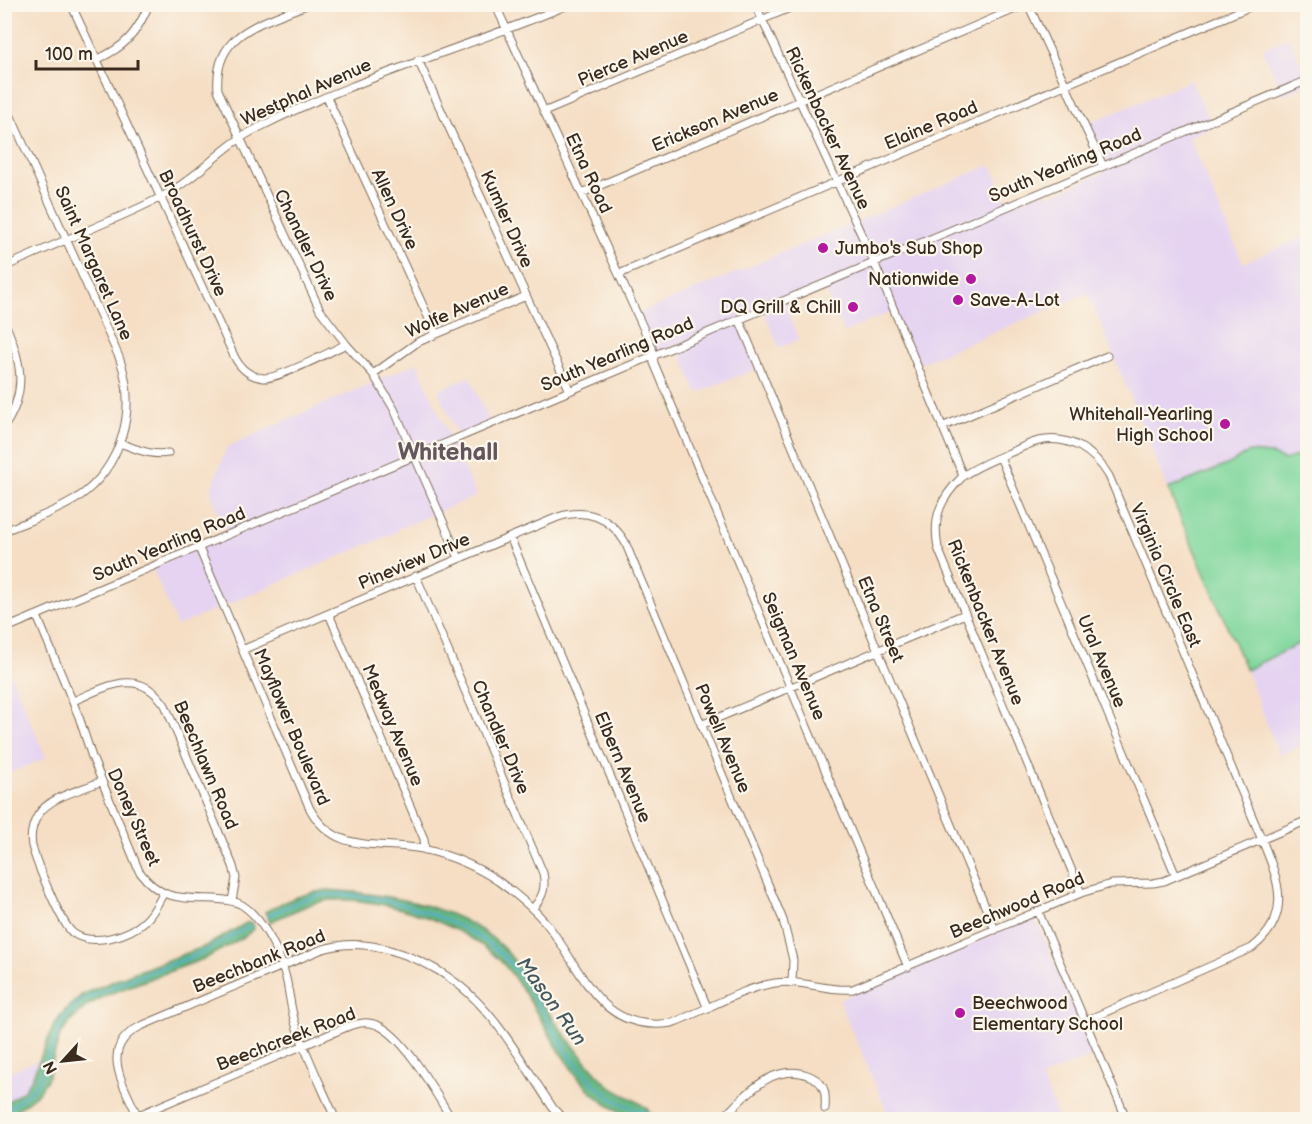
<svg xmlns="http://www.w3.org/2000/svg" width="1312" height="1124" font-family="'Balsamiq Sans',sans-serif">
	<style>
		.built { fill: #e5d3f1 }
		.green { fill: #7cd59a; stroke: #5c805c; stroke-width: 1.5 }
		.forest { fill: #65b682; stroke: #507050; stroke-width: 1.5 }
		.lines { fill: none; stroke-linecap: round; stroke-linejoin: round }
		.stream { stroke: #51abcf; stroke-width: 2 }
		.minor-casing { stroke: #7c6958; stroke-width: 9 }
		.minor { stroke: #fff; stroke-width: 7 }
		.poi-dot { fill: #b5179e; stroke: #fbf7ec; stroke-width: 2 }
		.labels { text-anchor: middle; stroke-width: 4.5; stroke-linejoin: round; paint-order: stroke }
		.street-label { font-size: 18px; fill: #3b2a1e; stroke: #fbf7ec }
		.poi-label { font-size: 18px; fill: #3b2a1e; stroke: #fbf7ec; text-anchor: start }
		.water-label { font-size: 20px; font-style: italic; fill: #43575c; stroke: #fbf7ec }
		.district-label { font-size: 24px; font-weight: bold; fill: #64565d; stroke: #fbf7ec }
	</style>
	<rect width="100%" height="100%" fill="#fbf7ec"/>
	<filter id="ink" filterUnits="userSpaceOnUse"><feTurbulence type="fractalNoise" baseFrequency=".0167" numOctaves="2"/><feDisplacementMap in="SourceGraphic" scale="12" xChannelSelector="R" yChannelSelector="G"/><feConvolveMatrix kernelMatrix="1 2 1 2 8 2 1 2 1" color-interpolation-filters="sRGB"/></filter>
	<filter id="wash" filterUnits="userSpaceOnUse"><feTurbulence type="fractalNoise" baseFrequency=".008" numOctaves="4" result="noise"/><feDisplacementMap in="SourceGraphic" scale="24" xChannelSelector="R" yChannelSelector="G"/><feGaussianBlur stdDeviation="1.35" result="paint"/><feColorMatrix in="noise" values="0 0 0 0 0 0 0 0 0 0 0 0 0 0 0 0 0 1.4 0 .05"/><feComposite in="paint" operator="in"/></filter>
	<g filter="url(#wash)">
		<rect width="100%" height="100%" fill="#f5dec4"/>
		<path class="built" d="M1289,37L1307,78V84L1283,95L1263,49Z
			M1191,80L1213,126L1189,137L1243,263L1304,237L1307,244V743L1279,755L1246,670L1168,489L1088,293L916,365L893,311L844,332L825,288L785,306L799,340L779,348L763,309L738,320L758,368L697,393L677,345L655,354L638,314L991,165L1009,205L1045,191L1049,196L1105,172L1084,126Z
			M417,363L476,496L396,530L397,532L177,626L152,567L228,535L210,492L227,447Z
			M470,377L491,424L459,438L438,391Z
			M5,660L46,758L5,775H4Z
			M1035,917L1094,1055L1041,1077L1059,1119H890L839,1000Z
			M41,1059L32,1077L24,1090L5,1104V1074Z"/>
		<path class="green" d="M1249,452L1270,454L1284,460L1304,454L1307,462L1308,639L1246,670L1168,489L1229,464Z"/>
		<path class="forest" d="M327,890C388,894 465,905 508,953C518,964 525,979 534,991C549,1013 565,1037 583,1057C591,1067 601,1079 611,1087C623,1096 639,1099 649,1111L643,1118C573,1110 546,1013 506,967C472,926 382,896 330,900C310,902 289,914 270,922L265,912C285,900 303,893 327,890Z
			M248,922L253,923L254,928L246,936L206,958L109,994L88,1005L72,1020L60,1035L47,1080L36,1095L5,1119V1104L24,1090L32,1078L54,1025L66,1009L83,994L130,974L206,946Z"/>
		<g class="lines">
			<path class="stream" d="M267,916C282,910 297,901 313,897C367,885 474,920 510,963C545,1005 564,1064 610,1097C627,1108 650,1113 669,1120
				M4,1113L37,1085L62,1022L80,1002L126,981L202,953L252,925"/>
		</g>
	</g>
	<g filter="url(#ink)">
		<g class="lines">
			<g class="minor-casing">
				<path id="minor" d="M71,4L234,356C240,368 248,376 263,378C279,379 330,352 346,344
					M308,4C264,23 213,31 218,90L320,310L346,344L373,374L394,409L459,558
					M495,4L652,347L654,363L908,967
					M755,4L874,262L963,476C941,498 932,516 938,548L1081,893
					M1028,4L1103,166
					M1302,4L1308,16
					M96,60C125,47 137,34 149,4
					M418,60L570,391
					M327,97L436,334
					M4,101L119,357C138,408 123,467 76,499C54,513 28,521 4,531
					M544,112L799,4
					M582,193L1027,4
					M4,267C36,253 68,239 100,225C124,215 148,205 170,192C202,173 225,144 258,128C358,77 467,48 570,4
					M619,274L1256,4
					M739,319L995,930
					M4,321C21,359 29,390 4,427
					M373,374L418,342L526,296
					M942,427L1107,356
					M120,443C137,449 151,456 168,453
					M1000,457L1176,876
					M963,476C977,466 993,460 1009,453C1019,449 1029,443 1039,441C1069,434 1095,452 1109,476L1262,840C1279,881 1293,916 1252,948L1085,1021
					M510,537L708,1009
					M199,548L310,809C336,856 379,840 423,849C449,855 476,866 498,881C516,894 532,907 546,923C583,969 598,1034 672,1023C705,1011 742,988 775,983C802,979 827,992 853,989L1081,893L1111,884L1153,883L1164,881L1308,820
					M416,576L543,873C546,888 543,897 533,908
					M329,614L424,839L425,850
					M37,616L79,717L92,757L139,871C161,901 180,898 215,899C225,900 234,900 242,905C264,919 280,954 286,978C290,995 291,1015 298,1031C309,1061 323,1090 336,1120
					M4,629L1308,80
					M242,650L558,517C586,508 610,517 625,542L783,920L793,960L792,983
					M73,701C107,687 138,666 165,705L233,866L236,878L232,901
					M701,725L965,614
					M102,781C82,790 50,796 38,815C32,825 30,835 32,846C36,862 61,924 73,933C92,947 129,936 145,921C153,914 158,903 163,894
					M1038,911L1127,1120
					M137,1115C123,1083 98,1047 141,1026L320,950C344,942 369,943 393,951C480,977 506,1039 553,1108L564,1120
					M127,1120L349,1026C359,1023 368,1021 377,1025C405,1036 436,1094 452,1120
					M721,1120C745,1096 774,1059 812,1077C826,1084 826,1095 825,1109"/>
			</g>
			<use href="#minor" class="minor"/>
		</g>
	</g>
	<g class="poi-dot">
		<circle cx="823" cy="248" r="6"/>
		<circle cx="971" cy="279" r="6"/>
		<circle cx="958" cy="300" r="6"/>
		<circle cx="853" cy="307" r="6"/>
		<circle cx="1225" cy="424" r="6"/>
		<circle cx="960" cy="1013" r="6"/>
	</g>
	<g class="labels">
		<g class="street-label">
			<text transform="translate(633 58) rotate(-23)" y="6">Pierce Avenue</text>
			<text transform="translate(306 92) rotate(-24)" y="6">Westphal Avenue</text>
			<text transform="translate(715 120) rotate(-23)" y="6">Erickson Avenue</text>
			<text transform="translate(931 125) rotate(-23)" y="6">Elaine Road</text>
			<text transform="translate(828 128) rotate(65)" y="6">Rickenbacker Avenue</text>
			<text transform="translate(1065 165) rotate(-23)" y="6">South Yearling Road</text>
			<text transform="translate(589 173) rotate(65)" y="6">Etna Road</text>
			<text transform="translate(395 209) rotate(65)" y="6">Allen Drive</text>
			<text transform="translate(507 219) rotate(66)" y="6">Kumler Drive</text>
			<text transform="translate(193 233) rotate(65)" y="6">Broadhurst Drive</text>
			<text transform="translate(306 245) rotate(64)" y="6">Chandler Drive</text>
			<text transform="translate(94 263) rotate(66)" y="6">Saint Margaret Lane</text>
			<text transform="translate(457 310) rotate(-24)" y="6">Wolfe Avenue</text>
			<text transform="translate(617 354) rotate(-23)" y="6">South Yearling Road</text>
			<text transform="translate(169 544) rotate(-23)" y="6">South Yearling Road</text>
			<text transform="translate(414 561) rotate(-23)" y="6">Pineview Drive</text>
			<text transform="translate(1166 575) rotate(67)" y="6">Virginia Circle East</text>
			<text transform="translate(881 619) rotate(67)" y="6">Etna Street</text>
			<text transform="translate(986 622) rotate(68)" y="6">Rickenbacker Avenue</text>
			<text transform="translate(794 656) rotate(67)" y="6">Seigman Avenue</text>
			<text transform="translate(1102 661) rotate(67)" y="6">Ural Avenue</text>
			<text transform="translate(393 725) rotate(67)" y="6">Medway Avenue</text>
			<text transform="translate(292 727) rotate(67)" y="6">Mayflower Boulevard</text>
			<text transform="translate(501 737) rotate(67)" y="6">Chandler Drive</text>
			<text transform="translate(723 738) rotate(67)" y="6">Powell Avenue</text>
			<text transform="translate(206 765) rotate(67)" y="6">Beechlawn Road</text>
			<text transform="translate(623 767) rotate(67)" y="6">Elbern Avenue</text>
			<text transform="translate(134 817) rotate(66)" y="6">Doney Street</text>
			<text transform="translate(1017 905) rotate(-23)" y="6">Beechwood Road</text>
			<text transform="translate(259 961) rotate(-22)" y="6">Beechbank Road</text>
			<text transform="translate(286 1039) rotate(-21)" y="6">Beechcreek Road</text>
		</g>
		<g class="poi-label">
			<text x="835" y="254">Jumbo's Sub Shop</text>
			<text x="959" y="285" text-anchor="end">Nationwide</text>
			<text x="970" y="306">Save-A-Lot</text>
			<text x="841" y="313" text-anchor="end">DQ Grill &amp; Chill</text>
			<text x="1213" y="420" text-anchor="end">Whitehall-Yearling<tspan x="1213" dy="21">High School</tspan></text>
			<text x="972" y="1009">Beechwood<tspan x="972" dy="21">Elementary School</tspan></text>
		</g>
		<g class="water-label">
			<text transform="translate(552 1001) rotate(54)" y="7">Mason Run</text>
		</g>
		<g class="district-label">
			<text x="448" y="460">Whitehall</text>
		</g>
	</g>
	<rect width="1312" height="1124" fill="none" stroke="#fbf7ec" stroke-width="24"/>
	<g transform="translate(63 1061) rotate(243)" stroke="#fbf7ec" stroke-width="4.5" paint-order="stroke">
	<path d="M0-4.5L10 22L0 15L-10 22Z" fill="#3b2a1e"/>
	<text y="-9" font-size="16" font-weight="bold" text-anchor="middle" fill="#3b2a1e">N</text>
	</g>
	<path d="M36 60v9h102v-9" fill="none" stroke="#3b2a1e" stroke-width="3"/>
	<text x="45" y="60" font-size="18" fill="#3b2a1e" stroke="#fbf7ec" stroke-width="4.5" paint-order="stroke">100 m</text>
</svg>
